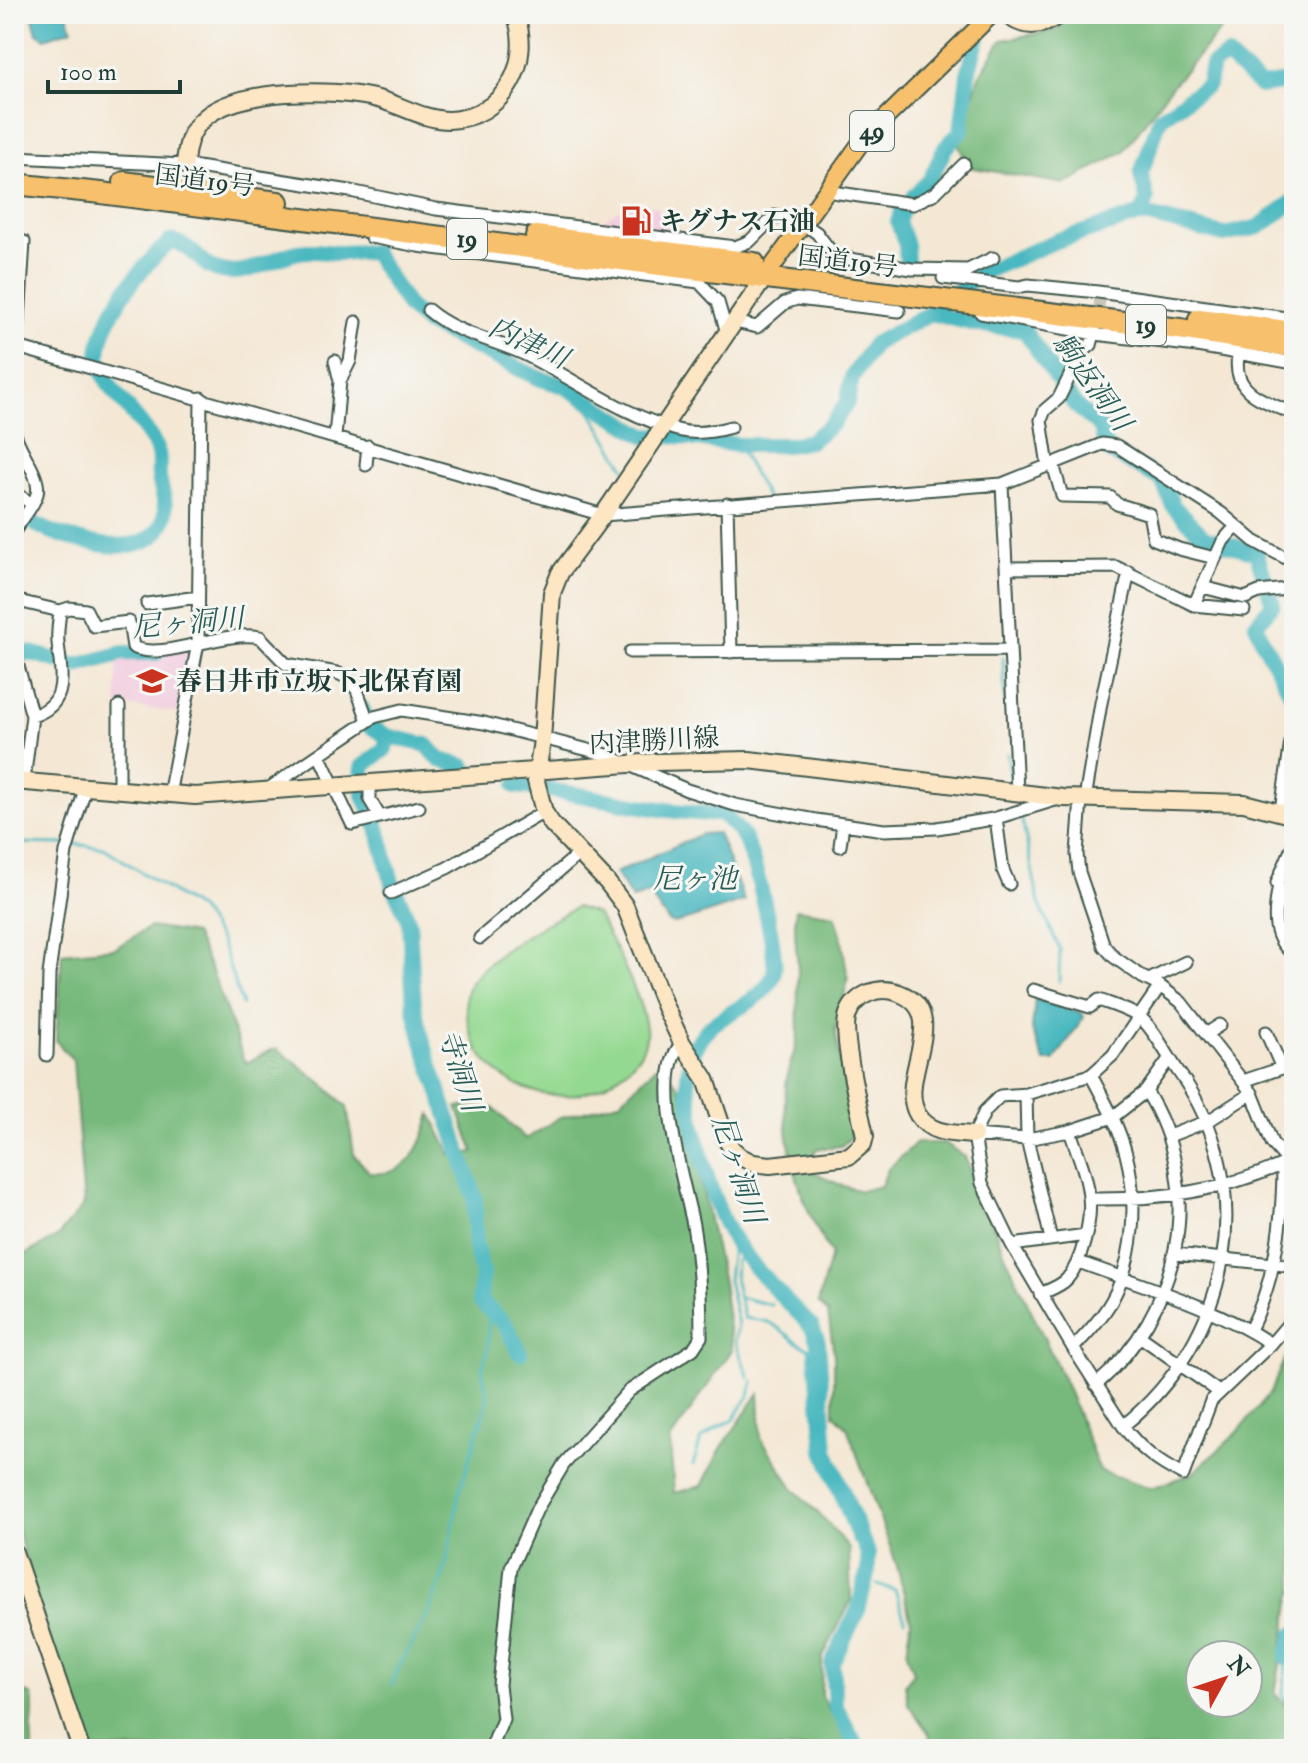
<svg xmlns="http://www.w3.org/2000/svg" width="1308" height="1763" font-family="'IM FELL Double Pica','Noto Serif JP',serif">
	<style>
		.built { fill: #f2cfe0 }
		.green { fill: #94d991; stroke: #5a8b62; stroke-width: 2 }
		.forest { fill: #77b97b; stroke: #4b7b58; stroke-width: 2; fill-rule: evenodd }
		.water { fill: #48b8c0; stroke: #347a7a; stroke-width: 2 }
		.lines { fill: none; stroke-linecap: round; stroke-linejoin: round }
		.stream { stroke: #48b8c0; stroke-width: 3 }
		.river { stroke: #48b8c0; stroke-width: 16 }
		.street-tunnel { stroke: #c9c6b5; stroke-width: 11; stroke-dasharray: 11 5.5; stroke-linecap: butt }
		.street-casing { stroke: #3f574c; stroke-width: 15 }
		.secondary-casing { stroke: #3f574c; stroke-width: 20 }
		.primary-casing { stroke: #3f574c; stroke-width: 20 }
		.highway-casing { stroke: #3f574c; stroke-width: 24 }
		.street { stroke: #fff; stroke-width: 11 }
		.secondary { stroke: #fce6c4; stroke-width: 16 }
		.primary { stroke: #f7c06c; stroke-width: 16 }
		.highway { stroke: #f7c06c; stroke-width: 20 }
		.labels { text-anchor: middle; stroke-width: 6; stroke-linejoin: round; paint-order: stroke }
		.shield { fill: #f6f6f2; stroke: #60746d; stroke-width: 2 }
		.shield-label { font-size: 24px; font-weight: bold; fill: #1f3d34 }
		.street-label { font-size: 26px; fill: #1f3d34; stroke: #f6f6f2 }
		.poi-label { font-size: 26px; font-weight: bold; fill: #1f3d34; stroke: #f6f6f2; text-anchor: start }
		.water-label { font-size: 28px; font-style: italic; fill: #295c57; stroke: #f6f6f2 }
	</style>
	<rect width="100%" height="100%" fill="#f6f6f2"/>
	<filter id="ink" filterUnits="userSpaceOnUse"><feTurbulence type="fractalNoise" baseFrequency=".0125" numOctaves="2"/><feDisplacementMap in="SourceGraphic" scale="16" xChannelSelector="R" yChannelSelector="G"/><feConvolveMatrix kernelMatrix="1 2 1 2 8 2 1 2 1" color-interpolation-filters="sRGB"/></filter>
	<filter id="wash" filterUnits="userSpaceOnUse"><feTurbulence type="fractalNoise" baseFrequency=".006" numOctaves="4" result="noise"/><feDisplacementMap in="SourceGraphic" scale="32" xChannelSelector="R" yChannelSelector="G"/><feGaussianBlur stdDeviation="1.8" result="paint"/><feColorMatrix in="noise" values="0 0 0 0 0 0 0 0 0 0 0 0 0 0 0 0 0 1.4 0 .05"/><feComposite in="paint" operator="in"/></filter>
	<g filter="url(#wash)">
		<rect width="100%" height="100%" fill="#f4e8d5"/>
		<path class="built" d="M630,204L657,207L662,216L671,222L674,238L598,229L604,219Z
			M193,648L181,713L117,705V657L126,655H163Z"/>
		<path class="green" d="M576,907L597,914C611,939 650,1011 646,1038C644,1052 632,1065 622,1073C568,1120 476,1089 467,1016C465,1004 464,992 472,981C496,950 542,926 576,907Z"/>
		<path class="forest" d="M1073,14H1235L1170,88L1123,152L1065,184L969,167L958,144L979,76L1002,40L1056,30Z
			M796,909L835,915L841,934L848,980L835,1030L855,1134L841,1146L816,1149L810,1170L840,1185L861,1191L881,1186L888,1169L916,1143H945L965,1157L1006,1257L1066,1385L1100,1471L1151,1488L1192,1474L1237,1433L1270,1393L1294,1336V1591L1291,1598L1275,1694L1294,1713V1749H928L930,1735L908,1704L905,1684L914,1673L907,1653L911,1622L897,1566L847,1427L834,1414V1355L828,1313L818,1303L831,1254C800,1205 782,1143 786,1085C787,1067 798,1049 798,1031C797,1011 798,990 798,970C797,949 793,930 796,909ZM1200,1655H1248V1703H1200Z
			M150,927L194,934L213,974L245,1063L276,1048L322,1083L347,1107L354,1155L370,1173C411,1177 421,1146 431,1114L451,1155L474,1152L457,1107L493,1108L526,1139L559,1118L619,1102L660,1063L680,1088L723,1283L732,1350L670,1440L674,1493L702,1486L720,1450L759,1393L761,1438L793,1488L828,1523L849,1549L851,1601L822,1658L821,1696L853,1749H92L56,1665L14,1518V1261L58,1236L84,1205L73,1060L56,1041L62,953L115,948Z
			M14,1685L32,1696C36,1716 28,1732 33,1749H14Z"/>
		<path class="water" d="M32,14H67L72,29L45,38L37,33Z
			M718,833L744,901L674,924L669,922L649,894L632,899L615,873L702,834Z
			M1035,999L1082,1013L1084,1017L1054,1061H1044L1032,1030Z"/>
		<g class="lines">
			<path class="stream" d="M581,395L625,468
				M738,445L766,497
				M1003,658L1005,702
				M1007,754L1011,777
				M1021,815L1039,903L1060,950L1059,981
				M14,843L66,844
				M73,844L104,848L200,910L221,942L242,1005
				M733,1240L728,1280L738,1324L735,1341L749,1378
				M743,1253L736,1261L735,1282L744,1318C752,1320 763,1319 770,1323C785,1330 793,1343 809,1348L818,1453L854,1543
				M739,1297L771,1305
				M693,1465L701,1439L720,1426L733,1420L749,1396L753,1381
				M877,1585L895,1590L905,1620
				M1287,1658C1285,1665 1286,1671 1285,1679C1283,1700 1278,1692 1294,1709
				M392,1685L400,1665L428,1614L445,1569L459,1493L488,1398L482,1369L488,1350L489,1309"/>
			<path class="river" d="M913,197L930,180L945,148L961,131L968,74L978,37
				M903,207L898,222L906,245L907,264
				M1142,214L1147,199L1141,174L1160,118L1208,85L1212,65L1227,56L1260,86L1294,81
				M931,313L975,324L1024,330L1074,404L1101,428L1106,449L1162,480L1173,506L1205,538L1256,552L1273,604L1256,624L1263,642L1294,699
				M14,508C22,514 30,522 39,526C68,541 151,565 164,519C168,506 161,490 159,477C158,470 160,460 158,453C149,422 98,387 99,356C100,317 142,265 171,241C197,246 198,267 222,271C250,277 274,256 299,252C313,249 323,252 336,253C348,253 361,252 373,252L409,308L426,323L538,378L564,386L647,437L664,434L738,445H788L810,441L832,424L847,403L852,377L874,344L931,313L979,274L1056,241L1142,214L1224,235L1259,227L1294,201
				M14,651L35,654L76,666L123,653H156
				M362,708L368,725L387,736L427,745L440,760L464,766
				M363,774L362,767L385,749L387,736
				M516,786C585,792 654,814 723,814C729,821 738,828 743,837C754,853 781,962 773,977C758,1008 716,1012 700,1039C692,1051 687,1071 688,1085C691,1126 712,1208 735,1242C756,1273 787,1300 812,1327L818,1342L826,1450L868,1554V1571L858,1610L832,1663L835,1705L858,1749
				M363,793L378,828L392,882L409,922L414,1006L423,1042L475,1198V1246L482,1271L480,1301L505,1324L520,1353
				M1287,1658L1294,1634"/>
		</g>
	</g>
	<g filter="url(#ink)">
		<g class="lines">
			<path class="street-tunnel" d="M1096,323L1100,300"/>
			<g class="street-casing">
				<path id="street" d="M14,157L185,165L350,191L436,209L735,247L750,241L775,216L804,224L817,233L829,249L843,258L912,269L968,270L993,258
					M826,191L913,204L935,193L964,164
					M371,237L418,246L699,282L718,302L727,333
					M943,278L1019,287L1028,285L1098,292L1294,319
					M428,310C457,335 494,339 528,356C577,381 623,415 677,430C695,435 713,432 731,427
					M981,313L1095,334L1197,346L1294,363
					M735,322L757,327L785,303L797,299L899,311
					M14,346L603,515L1002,484L1102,444L1117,446L1221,513L1254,541L1293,562
					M1240,347C1227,392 1261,399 1294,414
					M335,361L340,381L335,437
					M340,381L350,361L356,322
					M14,398L24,242L14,238
					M14,430C17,449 42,476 37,494C33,508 21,519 14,532
					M1053,464L1062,496L1110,497L1117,504L1149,514L1154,539L1179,549L1215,558
					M366,465L368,446
					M1048,466L1041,420L1045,410L1059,398L1081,353L1091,345L1095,330
					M1002,484L1017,791
					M14,492L32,504
					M727,504L731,652
					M1006,568L1116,567L1194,605L1244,610
					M1203,587L1245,598L1259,592L1287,589L1294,580
					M14,600L60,611
					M147,604L198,597
					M1194,605L1223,541L1236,526
					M14,652L32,716L24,781
					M630,652L1009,650
					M32,716C70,704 61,675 58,643C57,632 59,621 60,611L69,608L86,610L94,626L129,622L133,647C164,662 222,629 260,637L286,664L337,673L346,677L357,690L368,721
					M319,755L352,824L419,807
					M370,782V800L380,817
					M119,789V706
					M268,789L374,717L402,710L484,723L604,754L687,790L735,805L816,820L884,830L937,828L993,819L1055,800
					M169,795L198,643L201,398
					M1081,799L1077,854L1079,872L1104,946L1114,957L1142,977L1160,986L1181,1002L1252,1093L1272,1143L1294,1168
					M1085,799L1101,703L1129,572
					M1281,810L1294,721
					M996,818L1003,870L1009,884
					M1294,843L1277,883L1294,926
					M840,846L843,824
					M1278,890C1274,914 1271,939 1294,954
					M391,893L447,868L544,812
					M480,938L580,853
					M1149,980L1186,962
					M1160,986L1113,1055L1091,1075L1026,1094L1000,1096L985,1111L974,1135L982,1183L1012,1245L1073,1348L1123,1426C1140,1449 1157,1462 1183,1475L1211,1401L1271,1344L1294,1317
					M1033,990L1090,1007L1099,1000C1112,1005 1127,1009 1139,1017C1152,1025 1168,1057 1178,1071C1261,1186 1232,1338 1123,1426
					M1266,1032L1281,1066
					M1206,1034L1220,1025
					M47,1055L49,974L66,852L86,786
					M1243,1081L1294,1064
					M1026,1094L1027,1139L1051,1239
					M974,1135L1027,1139L1070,1131L1113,1117L1146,1091L1169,1059
					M1169,1136L1208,1121L1252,1093
					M1090,1199C1160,1200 1224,1191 1288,1162
					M1012,1245L1086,1235
					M1175,1254L1294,1266
					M1079,1262C1143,1286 1214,1306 1271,1344
					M1040,1294C1049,1290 1061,1286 1067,1279C1082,1262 1092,1220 1089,1197C1087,1174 1077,1152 1070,1131
					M1250,1330C1276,1279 1283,1221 1283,1165
					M1141,1337L1219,1392
					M1073,1348C1087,1334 1102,1318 1112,1300C1135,1258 1138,1200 1126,1154C1119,1126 1104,1100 1091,1075
					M1096,1385C1180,1313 1207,1187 1146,1091
					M491,1749L503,1719L499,1685L511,1568L537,1509L564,1464L629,1391L693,1349L701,1337C701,1300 699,1261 693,1225C685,1184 650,1076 682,1043"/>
			</g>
			<g class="secondary-casing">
				<path id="secondary" d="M1006,14C1024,29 1042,28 1060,14
					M185,165C186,148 189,134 201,121C234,87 336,88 378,99C401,105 424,120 449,120C504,118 534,62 515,14
					M765,277L603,515L560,573L552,593L542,740L536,781L544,812L552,824L607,882L625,906L665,1007L682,1043L706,1079L726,1139L732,1149L741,1157L753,1163L770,1165L849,1156L863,1144L865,1136C860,1111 840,1034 848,1014C852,1004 859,997 869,993C879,989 889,989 899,993C954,1014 895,1078 918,1115C931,1135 953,1133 974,1135
					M14,781L195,796L656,762L749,760L1063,798L1244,803L1294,816
					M14,1552L81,1749"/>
			</g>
			<g class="primary-casing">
				<path id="primary" d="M765,277L862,141L992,14"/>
			</g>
			<g class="highway-casing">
				<path id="highway" d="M124,182L278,202
					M14,184L101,193L668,266L1180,329L1294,347
					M536,236L754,263
					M1199,319L1294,332"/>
			</g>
			<use href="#street" class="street"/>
			<use href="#secondary" class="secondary"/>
			<use href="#primary" class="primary"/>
			<use href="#highway" class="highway"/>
		</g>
	</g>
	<defs>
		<g id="fuel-bare" transform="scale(2.4)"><path d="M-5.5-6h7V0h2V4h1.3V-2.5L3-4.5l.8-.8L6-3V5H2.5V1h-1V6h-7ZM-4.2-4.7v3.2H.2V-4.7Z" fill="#c8321e" stroke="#f6f6f2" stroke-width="2.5" paint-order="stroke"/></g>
		<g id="school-bare" transform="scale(2.4)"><path d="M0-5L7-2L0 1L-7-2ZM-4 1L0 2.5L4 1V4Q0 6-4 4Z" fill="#c8321e" stroke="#f6f6f2" stroke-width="2.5" paint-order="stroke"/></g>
	</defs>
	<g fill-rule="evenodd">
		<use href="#fuel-bare" x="636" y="221"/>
		<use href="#school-bare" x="152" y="681"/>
	</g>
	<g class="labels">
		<g class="shield">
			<rect x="850" y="111" width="44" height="40" rx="6"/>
			<rect x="447" y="219" width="40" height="40" rx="6"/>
			<rect x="1126" y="305" width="40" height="40" rx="6"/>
		</g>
		<g class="shield-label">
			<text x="872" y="139">49</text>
			<text x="467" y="247">19</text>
			<text x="1146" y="333">19</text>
		</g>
		<g class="street-label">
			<text transform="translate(205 180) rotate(7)" y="9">国道19号</text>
			<text transform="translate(848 261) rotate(7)" y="9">国道19号</text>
			<text transform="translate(654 740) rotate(-3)" y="9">内津勝川線</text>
		</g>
		<g class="poi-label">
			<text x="660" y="230">キグナス石油</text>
			<text x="176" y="690">春日井市立坂下北保育園</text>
		</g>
		<g class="water-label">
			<text transform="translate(529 342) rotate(25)" y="10">内津川</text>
			<text transform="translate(1093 382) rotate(54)" y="10">駒返洞川</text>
			<text transform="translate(188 622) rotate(-5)" y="10">尼ヶ洞川</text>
			<text x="695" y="888">尼ヶ池</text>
			<text transform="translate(461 1070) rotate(72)" y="10">寺洞川</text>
			<text transform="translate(739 1169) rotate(72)" y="10">尼ヶ洞川</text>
		</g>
	</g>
	<rect width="1308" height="1763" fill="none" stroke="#f6f6f2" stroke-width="48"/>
	<g transform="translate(1224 1679) rotate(50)"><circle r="38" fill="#f6f6f2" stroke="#a0aca6" stroke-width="2"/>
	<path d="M0-6L14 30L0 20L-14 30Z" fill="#c8321e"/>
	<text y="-12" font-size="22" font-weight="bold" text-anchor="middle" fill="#1f3d34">N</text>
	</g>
	<path d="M48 80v12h132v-12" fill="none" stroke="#1f3d34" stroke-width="4"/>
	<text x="60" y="80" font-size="24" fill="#1f3d34" stroke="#f6f6f2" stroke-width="6" paint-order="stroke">100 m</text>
</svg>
